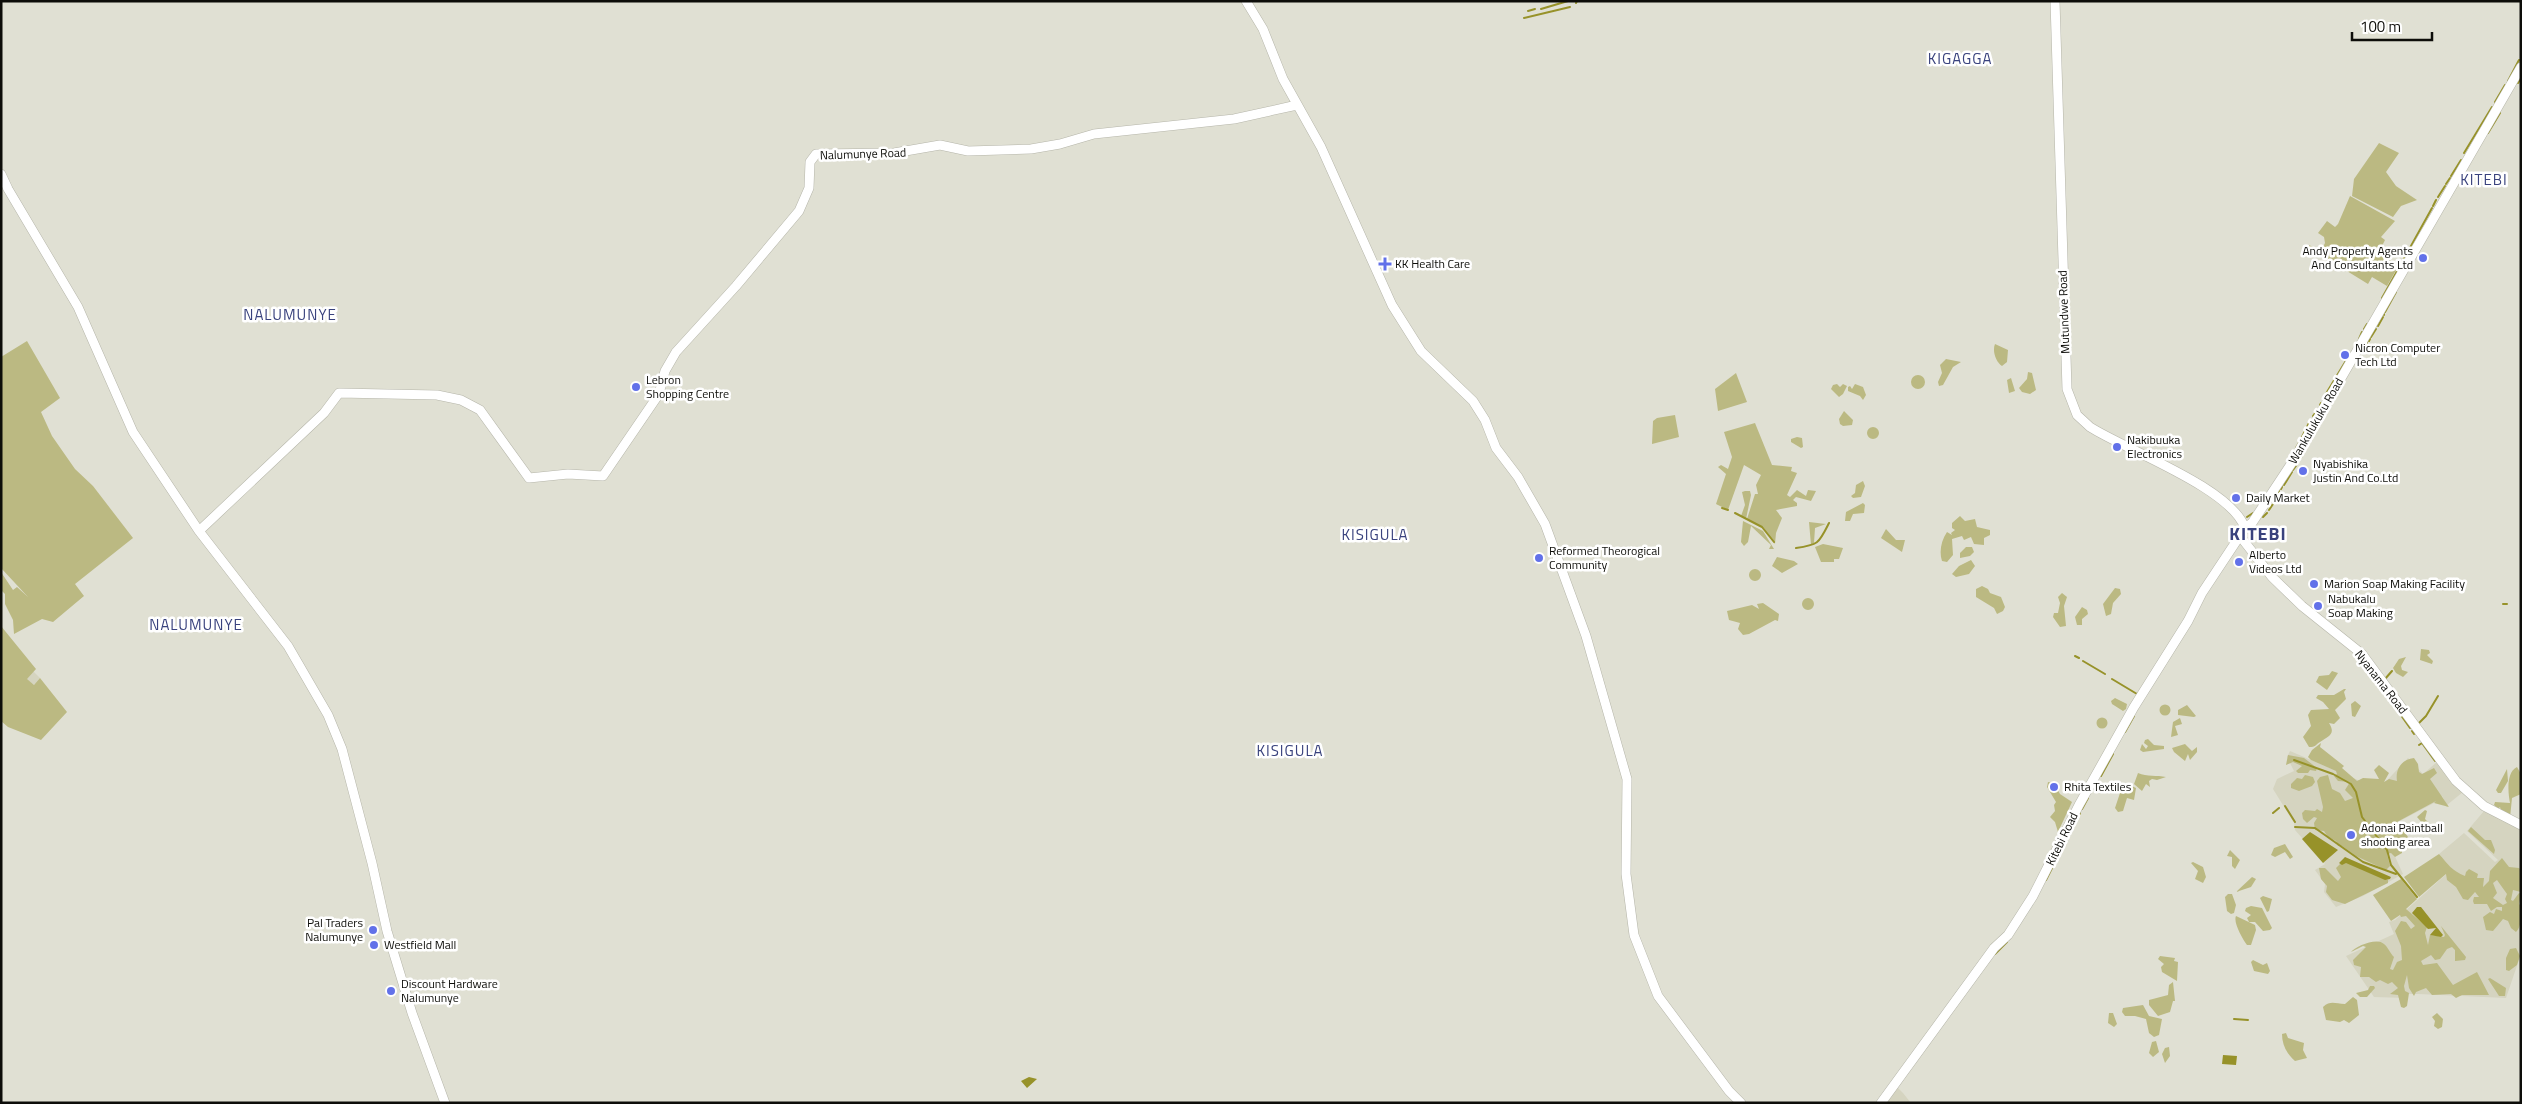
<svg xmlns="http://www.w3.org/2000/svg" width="2522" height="1104" font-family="'Titillium Web',sans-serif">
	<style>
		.built { fill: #d5d4c0 }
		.green { fill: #bbb982; fill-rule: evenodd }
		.water { fill: #979229 }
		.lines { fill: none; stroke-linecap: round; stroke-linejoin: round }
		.stream { stroke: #979229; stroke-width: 2 }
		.secondary-casing { stroke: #b5b5a9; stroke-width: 10 }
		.secondary { stroke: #fff; stroke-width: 9 }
		.poi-dot { fill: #6271e9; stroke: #fff; stroke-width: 2 }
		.labels { text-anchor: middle; stroke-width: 5; stroke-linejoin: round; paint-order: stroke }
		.street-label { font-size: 12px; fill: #0d0d09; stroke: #fff }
		.poi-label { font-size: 12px; fill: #0d0d09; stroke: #fff; text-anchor: start }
		.quarter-label { font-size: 15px; letter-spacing: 1px; fill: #39427d; stroke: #fff }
		.district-label { font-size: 18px; font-weight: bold; letter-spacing: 1px; fill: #39427d; stroke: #fff }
	</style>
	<rect width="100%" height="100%" fill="#e0e0d3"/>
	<path class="built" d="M33,671L40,678L34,685L26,679Z
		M2290,751L2379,789L2408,758L2423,774L2437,762L2463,792L2447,805L2442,796L2434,803L2398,822L2379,836L2392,850L2403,874L2363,896L2336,907L2324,892L2325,884L2315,870L2325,864L2295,830L2294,823L2273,789L2277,779L2294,771L2287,757Z
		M2484,811L2521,828V954L2506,998L2418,994H2406L2405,998L2374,997L2346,956L2394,934L2389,922L2395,920L2452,869L2439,854L2464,833L2495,862L2498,860L2467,831Z
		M1896,1086L1903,1093L1911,1103H1885Z"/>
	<path class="green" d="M2379,143L2399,153L2386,172L2396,186L2417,200L2401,206L2393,217L2352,196L2354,179Z
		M2350,196L2395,221L2381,237L2385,240L2381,248L2377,247L2374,252L2399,265L2387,286L2372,277L2368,284L2308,247L2309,245L2321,251L2325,243L2324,237L2318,233L2327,221L2335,227L2338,224Z
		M27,341L60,398L41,412L52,436L75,469L93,486L133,538L75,584L84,596L53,622L42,619L14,634L13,620L5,604V594L1,590V572L13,590L17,587L28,597L1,568V357Z
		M1995,344L2008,350L2007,362L2002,366C1996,362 1992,351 1995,344Z
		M1946,359L1961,362L1953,367L1943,385L1939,386L1938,382L1942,373L1940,365Z
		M2028,372L2032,373L2036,390L2030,394L2022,392L2019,388L2027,379Z
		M1736,373L1747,402L1718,411L1715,389Z
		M1911 382a7 7 0 1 1 14 0a7 7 0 1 1-14 0Z
		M2011,378L2015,391L2009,393L2007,380Z
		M1837,384L1840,387L1843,384L1847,386L1843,394L1839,397L1831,389L1833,385Z
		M1855,384L1863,387L1866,395L1863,400L1860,396L1848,391V387L1850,386L1852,389Z
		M1844,411L1853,420L1852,425L1843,426L1840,424L1839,419Z
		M1675,415L1679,437L1652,444L1653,421L1657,418Z
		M1755,423L1772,465L1792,467L1791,471L1797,473L1787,495L1790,497L1797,490L1806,496L1808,490L1816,491L1811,501L1796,497L1793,500L1797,503V506L1776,510L1782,518L1776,533L1775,544L1763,528L1747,519L1755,494H1758L1756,485L1761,475L1744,465L1728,510L1716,504L1726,474L1718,467L1721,465L1728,469L1732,457L1724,432Z
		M1867 433a6 6 0 1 1 12 0a6 6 0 1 1-12 0Z
		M1797,437L1802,438L1803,447L1801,448L1791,442V439Z
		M1863,481L1865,486L1861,497L1853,498L1851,496L1855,493L1856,485Z
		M1745,491H1750L1751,495L1746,519L1741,516L1745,505L1742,492Z
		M1863,503L1865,505L1864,513L1853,514L1850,521H1845L1846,512Z
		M1960,516L1965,521L1975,519L1977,527L1990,530V535L1984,538V545L1974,544L1971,537L1964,540L1962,536L1952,539L1953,555L1947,562L1942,561C1939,552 1941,541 1947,532L1952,535L1951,533L1955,530L1952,528V523Z
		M1743,521L1763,531L1774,549H1769L1771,545L1751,526L1748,542L1744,546L1741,542Z
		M1809,522L1826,524L1815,528L1814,543L1811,545Z
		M1886,529L1896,540H1905L1902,552L1881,538Z
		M1823,544L1843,548L1839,559H1834V562H1821L1815,547Z
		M1966,547H1972L1974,552L1970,556L1960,558V553Z
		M1777,557L1794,561L1798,564L1782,573L1772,566Z
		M1971,560L1975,566L1969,574L1956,577L1952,574L1959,566Z
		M1749 575a6 6 0 1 1 12 0a6 6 0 1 1-12 0Z
		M1982,586L1988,589L1990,593L2001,597L2005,607L2003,611L1997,614L1994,608L1976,597V589Z
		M2115,588L2120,589L2121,594L2113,603L2111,614L2106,616L2103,604Z
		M2062,593L2067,597L2064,606L2066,626L2060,627L2053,617L2054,613H2058L2060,603L2058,597Z
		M1802 604a6 6 0 1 1 12 0a6 6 0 1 1-12 0Z
		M1763,603L1779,614L1778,621L1775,620L1749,634L1743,635L1738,629L1740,623L1729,620L1727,611L1752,605L1759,609L1757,604Z
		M2082,607L2087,610L2088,614L2082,619V625H2077L2075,617Z
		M1,626L36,669L27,679L34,685L40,678L67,712L41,740L8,727L1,721Z
		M2421,649L2429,650L2430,653L2427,655L2433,661L2432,664L2420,660Z
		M2406,657L2401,666L2402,670L2408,672L2403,677L2396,673L2393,668L2399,659Z
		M2332,671L2338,673L2327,690L2316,682L2319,676L2329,675Z
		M2344,689H2346L2344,692L2346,699L2335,710L2340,718L2334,724L2329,723C2336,734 2329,736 2320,742C2315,745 2316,747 2309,747L2303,737L2311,726L2308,715L2311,710L2329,709L2323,702L2316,698L2318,695H2334Z
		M2115,698L2127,704L2126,709L2123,711L2112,704L2111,701Z
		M2355,701L2361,706L2355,717L2352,716L2351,704Z
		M2159.5 710a5.5 5.5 0 1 1 11 0a5.5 5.5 0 1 1-11 0Z
		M2187,705L2196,716L2194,717L2178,715V710Z
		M2096.5 723a5.5 5.5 0 1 1 11 0a5.5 5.5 0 1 1-11 0Z
		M2180,718L2182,724L2175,726L2178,735L2171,737L2173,722Z
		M2148,739L2154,745L2164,746V749L2143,752L2140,750L2142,744L2146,749L2148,746L2144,743L2145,740Z
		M2321,743L2320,747L2344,766L2342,768L2357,781L2363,778L2379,779L2374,770L2379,765L2389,773L2384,782L2389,779L2397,781C2395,769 2402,759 2414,758L2418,764L2419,772L2422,774L2434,768L2437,773L2430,779L2449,807L2434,803L2436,801L2397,822L2378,835L2398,822L2408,837L2402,841V853L2395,857L2391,853L2387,854L2390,866L2386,870L2356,856L2342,846H2338L2336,841L2328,837L2324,831L2315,830L2314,823L2317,818L2314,817L2307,823L2303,819L2302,813L2305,810L2315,811L2317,809L2322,812L2323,807L2317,781L2320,777L2328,775L2332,789L2340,793L2345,801L2353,798L2345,790L2350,782L2338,781L2334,776L2337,774L2336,771L2311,760L2308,757L2312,750Z
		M2185,744L2192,751L2197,747V752L2190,760L2188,754L2185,761L2174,752L2172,748Z
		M2288,755L2304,758L2317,768L2316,771L2310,770L2308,773H2298L2296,771L2302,766L2293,762L2286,765Z
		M2517,767L2521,774V794L2512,798L2510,818L2501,811L2500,807L2498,809L2494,805L2495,802L2510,803C2508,793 2506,772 2517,767Z
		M2507,769L2508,781L2501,793H2498L2496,790Z
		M2138,773C2147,777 2157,775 2166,777L2157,780L2152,779L2149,781L2150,787L2146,784L2142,791L2134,784Z
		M2305,775L2313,777L2315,782L2312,786L2299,791L2291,788V784L2297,778L2302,779Z
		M2048,782L2054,783L2060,794L2072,802L2058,832L2055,822L2050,817L2055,811L2054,805L2056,802L2047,787Z
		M2127,784L2136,788L2134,800L2127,798L2123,811L2118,812L2115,808L2120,793L2124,794Z
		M2425,810L2427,811L2425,819L2428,822L2424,825L2417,817Z
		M2471,827L2485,840H2491L2495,850L2494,854L2468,831Z
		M2285,844L2293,857L2290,859L2285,852L2275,857L2271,855L2274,848Z
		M2230,850L2240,860L2235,869L2232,866V857L2227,856Z
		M2439,854C2448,864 2452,871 2465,876L2466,872L2469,869L2478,874L2477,878H2484L2483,887L2489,881L2490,871L2502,858L2509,867L2519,868L2521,870V892L2513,890L2511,900L2513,901L2519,893L2521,894L2519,904L2521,906C2521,915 2522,926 2516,932L2511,928L2508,921L2503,919L2493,931L2486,930L2483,917L2490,912L2494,914L2496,909L2502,911V907H2497L2491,911L2487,904H2474L2473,901L2474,897H2479L2475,892L2468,900L2463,899L2456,887L2447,880L2446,874L2419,897L2404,877ZM2497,880L2507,894L2505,899L2507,903L2503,905L2493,898L2497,893L2493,883Z
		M2193,862L2203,867L2206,877L2203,883L2195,879L2198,871L2191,863Z
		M2342,862H2348L2388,880V883L2345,904L2332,900L2326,892L2327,886L2321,879L2319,868H2325L2338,881L2341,877L2336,868Z
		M2252,877L2256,879L2251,887L2236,892Z
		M2401,879L2417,899L2406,909L2427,927L2425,933L2428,945L2430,935L2444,937L2445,935L2441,926L2466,957L2465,960L2455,961V950L2452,947L2447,949L2440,959L2435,960L2431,955L2421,961L2423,965L2437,963L2453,985L2477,972L2489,995H2462L2456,998L2451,994L2432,995L2426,988L2416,992L2414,996L2409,988L2407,975L2404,986L2405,991L2409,993L2407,1006L2404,1008L2401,1007L2398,995L2390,994L2398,988L2392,982L2388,984L2380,980L2376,982L2369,977H2360L2361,967L2354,965L2353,960L2366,947L2363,946L2351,952C2356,946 2377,937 2384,944C2388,947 2390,953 2394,957L2390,969L2393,970L2397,962L2402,960L2401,946L2395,931L2401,921L2406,922L2411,929L2415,926L2406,916L2401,917L2400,915L2391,921L2373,895Z
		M2228,894H2232L2236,905L2234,913L2231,914L2227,911L2225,897Z
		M2263,896L2272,899L2269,911L2267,912L2260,898Z
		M2251,906L2262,908L2272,928L2270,930L2263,931L2255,922H2249L2247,918L2251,915L2245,911L2246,908Z
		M2236,916L2255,925L2256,930L2251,945H2247C2242,938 2233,922 2236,916Z
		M2516,948L2520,956L2517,965L2509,971L2506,970V958L2510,949Z
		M2160,956L2175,958L2174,961L2178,962L2177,981L2162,972L2161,967L2164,964L2158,959Z
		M2253,960L2263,965L2267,963L2270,971L2268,974L2254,971L2251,962Z
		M2490,978L2506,988L2505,996H2499L2488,979Z
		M2173,982L2175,1001H2173L2170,1012L2158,1016L2149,1005V1000L2168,995L2169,985Z
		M2370,986H2374L2375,988L2367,997H2360L2356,993L2368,990Z
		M2353,997L2357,1000L2359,1015L2349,1023L2344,1020L2340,1022L2326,1020L2323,1007C2331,1000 2335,1004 2345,1004Z
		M2143,1005L2149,1016L2162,1019L2159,1035L2154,1037L2149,1033L2146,1019L2135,1016H2125L2122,1012L2123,1008Z
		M2109,1013H2113L2117,1024L2114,1027L2108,1023Z
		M2437,1013L2443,1019L2442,1027L2438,1029L2434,1026L2435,1021L2432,1017Z
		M2286,1033L2288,1038L2304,1043L2303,1050L2307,1058L2295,1061C2287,1054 2282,1045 2282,1034Z
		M2156,1041L2159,1052L2153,1057L2149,1053L2152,1042Z
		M2169,1047L2170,1056L2165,1063L2162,1054L2165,1048Z"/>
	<path class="water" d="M2310,832L2338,850L2323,863L2302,839Z
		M2345,857L2391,877L2390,879L2385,880L2346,863L2342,865L2339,863Z
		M2417,907H2421L2443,935L2441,937L2430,935L2436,928L2428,929L2412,913Z
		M2223,1055L2237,1056L2236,1065L2222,1064Z
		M1029,1077L1037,1079L1027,1088L1021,1081Z"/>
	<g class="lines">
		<path class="stream" d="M1576,3L1577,1
			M1541,9L1568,1
			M1528,11L1535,9
			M1524,18L1570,7
			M2508,81L2519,60
			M2518,83L2521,78
			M2495,102L2505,85
			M2488,133L2500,113
			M2464,153L2492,107
			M2451,176L2461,160
			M2446,184L2450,178
			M2438,197L2445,186
			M2433,206L2436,200
			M2401,264L2432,208
			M2382,298L2400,266
			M2385,312L2396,292
			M2384,315V314
			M2378,326L2383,317
			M2364,329L2367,324
			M2371,337L2376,329
			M2359,339L2362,332
			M2369,341L2370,339
			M2362,351L2367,343
			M2324,397L2350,354
			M2320,405L2321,403
			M2313,416L2318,409
			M2301,439L2309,423
			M2308,445L2311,438
			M2296,448L2300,441
			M2300,459L2305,450
			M2293,470L2298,463
			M2284,485L2292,472
			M2281,489L2282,487
			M2276,497L2279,491
			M1722,508L1728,510
			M2269,510L2273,504
			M1735,513L1762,527L1774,542
			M2247,517L2253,513
			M2263,517L2267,513
			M1796,548C1819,545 1819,543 1829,523
			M2503,604H2507
			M2355,655L2367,668
			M2075,656L2079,658
			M2083,661L2105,674
			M2384,678L2385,679L2392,671
			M2112,679L2137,694
			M2398,711L2410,728
			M2418,724L2426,716L2438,696
			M2412,731L2414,734
			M2125,732L2134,716
			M2419,745L2422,743L2435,761
			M2294,760L2333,774L2351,784L2356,792L2362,817L2387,850L2391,865L2417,897
			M2101,776L2113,754
			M2285,806L2295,822
			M2082,809L2088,798
			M2273,813L2279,808
			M2295,827L2315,828L2363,862L2396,874
			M2070,832L2080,813
			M2046,880L2057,858
			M1995,954L2007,942
			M2234,1019L2248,1020"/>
		<g class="secondary-casing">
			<path id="secondary" d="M1246,1L1263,29L1283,79L1321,147L1392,305L1421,351L1473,401L1485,420L1496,448L1518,477L1545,524L1586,636L1627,779L1626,874L1634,935L1658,996L1729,1091L1741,1103
				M2055,1L2067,389L2077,415L2090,427C2126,450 2231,488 2245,528
				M1,174L8,189L78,307L133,432L199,531L288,646L328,715L342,749L372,863L387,931L412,1013L445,1103
				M199,531L324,413L339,393L437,395L461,400L480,410L529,478L568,474L603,476L659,394L665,371L676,352L736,286L799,211L809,188L810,162L816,154L894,153L940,145L968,151L1031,149L1060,144L1094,134L1234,119L1297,105
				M2240,536L2272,577L2302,606L2362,654L2456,781L2484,806L2521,825
				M1881,1103L1994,948L2008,935L2033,896L2079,805L2134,707L2188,621L2202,593L2245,528L2252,523L2295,458L2521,67"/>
		</g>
		<use href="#secondary" class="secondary"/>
	</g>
	<g class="poi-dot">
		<circle cx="2423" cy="258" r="5"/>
		<path d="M1382.5 256.5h5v5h5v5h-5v5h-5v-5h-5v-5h5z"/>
		<circle cx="2345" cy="355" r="5"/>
		<circle cx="636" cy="387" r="5"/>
		<circle cx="2117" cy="447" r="5"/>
		<circle cx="2303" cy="471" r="5"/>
		<circle cx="2236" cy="498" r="5"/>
		<circle cx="1539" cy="558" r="5"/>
		<circle cx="2239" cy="562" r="5"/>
		<circle cx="2314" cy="584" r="5"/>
		<circle cx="2318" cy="606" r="5"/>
		<circle cx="2054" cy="787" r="5"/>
		<circle cx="2351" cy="835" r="5"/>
		<circle cx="373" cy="930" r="5"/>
		<circle cx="374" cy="945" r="5"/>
		<circle cx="391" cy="991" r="5"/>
	</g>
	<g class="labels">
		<g class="street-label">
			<text transform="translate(863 154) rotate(-2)" y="4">Nalumunye Road</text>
			<text transform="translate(2064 312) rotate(-92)" y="4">Mutundwe Road</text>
			<text transform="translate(2316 421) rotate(-60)" y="4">Wankulukuku Road</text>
			<text transform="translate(2381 682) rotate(52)" y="4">Nyanama Road</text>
			<text transform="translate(2062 839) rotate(-64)" y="4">Kitebi Road</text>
		</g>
		<g class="poi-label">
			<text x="2413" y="255" text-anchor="end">Andy Property Agents<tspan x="2413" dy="14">And Consultants Ltd</tspan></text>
			<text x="1395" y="268">KK Health Care</text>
			<text x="2355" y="352">Nicron Computer<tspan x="2355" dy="14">Tech Ltd</tspan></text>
			<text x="646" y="384">Lebron<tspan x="646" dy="14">Shopping Centre</tspan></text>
			<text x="2127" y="444">Nakibuuka<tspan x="2127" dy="14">Electronics</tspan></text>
			<text x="2313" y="468">Nyabishika<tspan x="2313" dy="14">Justin And Co.Ltd</tspan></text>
			<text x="2246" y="502">Daily Market</text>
			<text x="1549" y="555">Reformed Theorogical<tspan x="1549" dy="14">Community</tspan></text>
			<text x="2249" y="559">Alberto<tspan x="2249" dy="14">Videos Ltd</tspan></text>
			<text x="2324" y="588">Marion Soap Making Facility</text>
			<text x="2328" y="603">Nabukalu<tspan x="2328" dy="14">Soap Making</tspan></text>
			<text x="2064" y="791">Rhita Textiles</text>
			<text x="2361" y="832">Adonai Paintball<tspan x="2361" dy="14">shooting area</tspan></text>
			<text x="363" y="927" text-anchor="end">Pal Traders<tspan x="363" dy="14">Nalumunye</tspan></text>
			<text x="384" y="949">Westfield Mall</text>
			<text x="401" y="988">Discount Hardware<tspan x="401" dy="14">Nalumunye</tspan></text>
		</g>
		<g class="quarter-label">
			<text x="1960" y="64">KIGAGGA</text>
			<text x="2484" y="185">KITEBI</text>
			<text x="290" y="320">NALUMUNYE</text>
			<text x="1375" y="540">KISIGULA</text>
			<text x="196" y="630">NALUMUNYE</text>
			<text x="1290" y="756">KISIGULA</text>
		</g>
		<g class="district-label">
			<text x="2258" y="540">KITEBI</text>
		</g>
	</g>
	<rect width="2522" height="1104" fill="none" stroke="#0d0d09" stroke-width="5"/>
	<path d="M2352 32v8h80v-8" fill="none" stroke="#0d0d09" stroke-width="2.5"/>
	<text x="2360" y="32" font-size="15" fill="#0d0d09" stroke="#ffffff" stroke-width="4" paint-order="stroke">100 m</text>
</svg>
